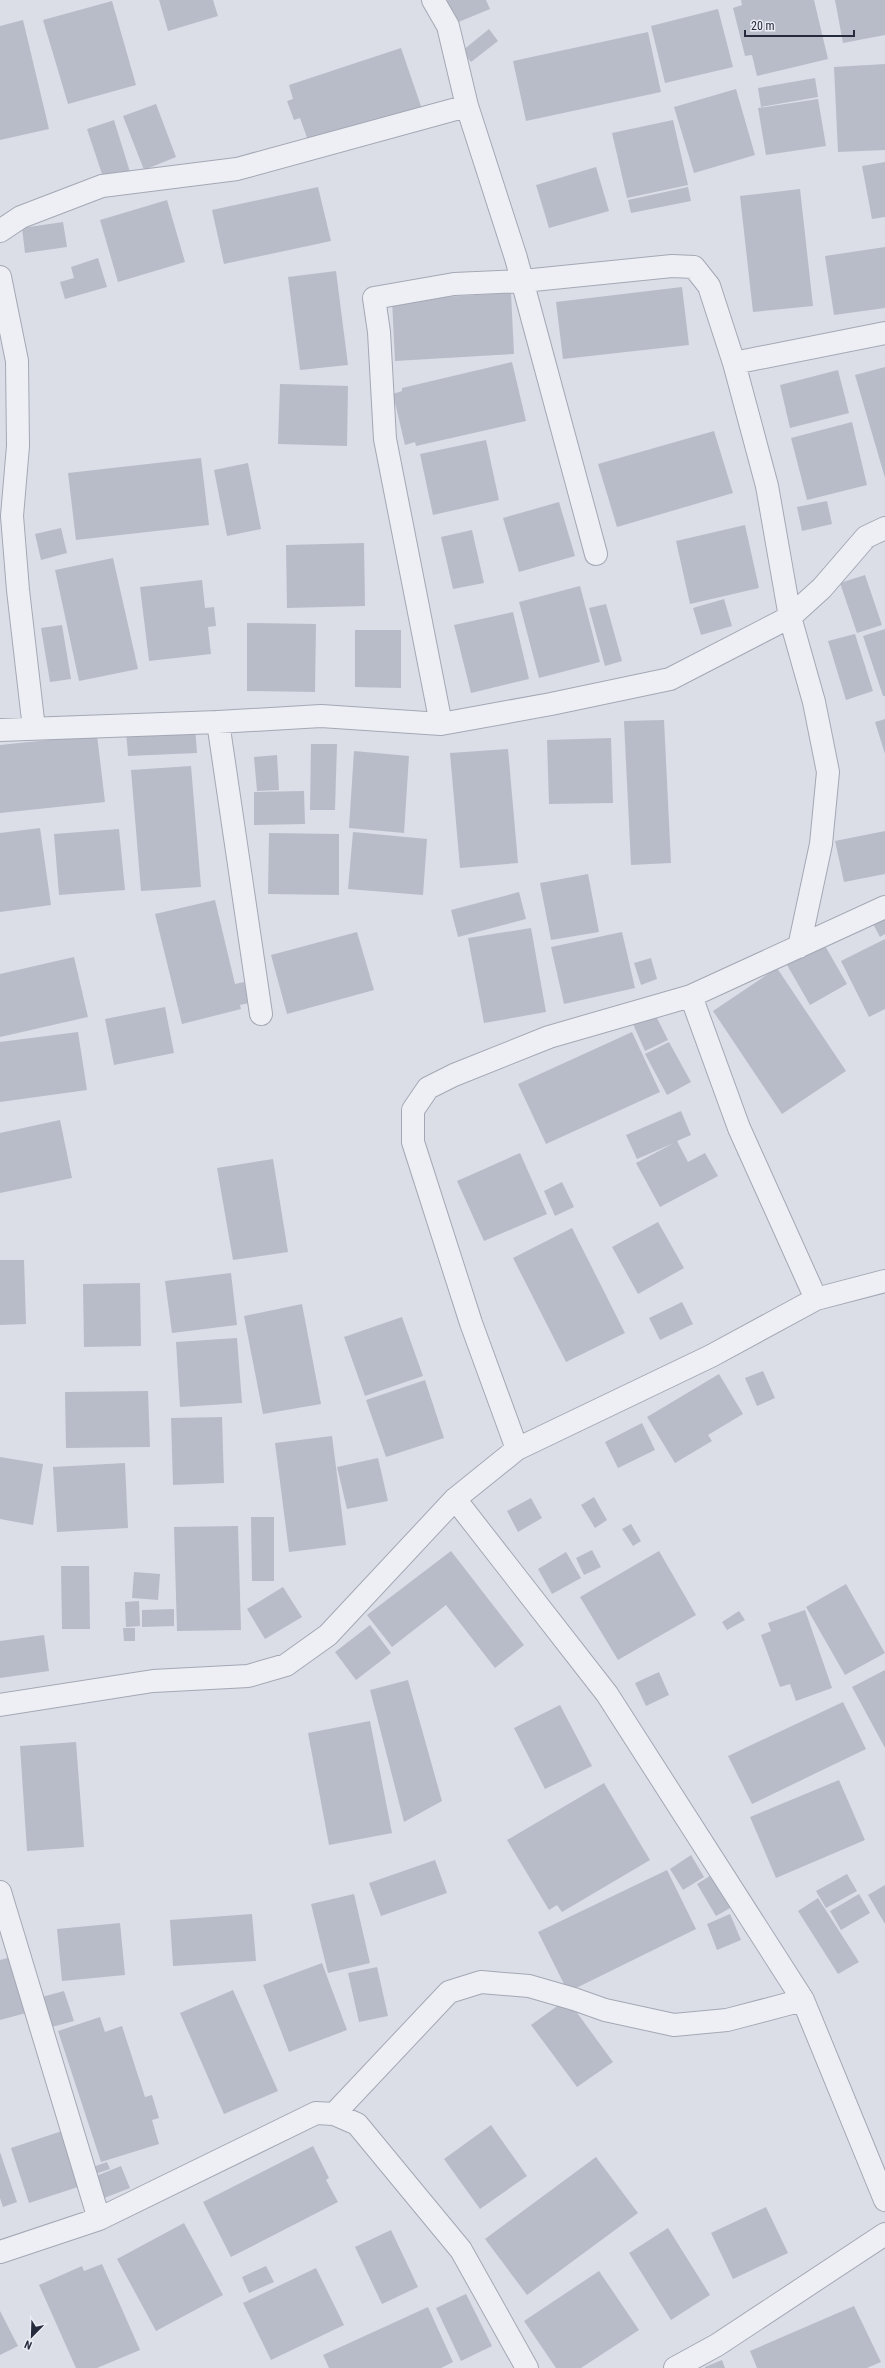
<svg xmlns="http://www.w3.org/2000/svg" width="885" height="2368" font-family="'Roboto Condensed',sans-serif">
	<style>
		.building { fill: #b8bcc9 }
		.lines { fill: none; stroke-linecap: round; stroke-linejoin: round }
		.minor-casing { stroke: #a4a8b4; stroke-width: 24 }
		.minor { stroke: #eeeff5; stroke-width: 22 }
	</style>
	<rect width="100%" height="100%" fill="#dbdee7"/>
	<path class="building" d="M159,0H213L218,16L168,31Z
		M447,0H486L490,9L456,23Z
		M741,0H814L828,59L757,76L752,55L745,56L733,8L742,5Z
		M835,0H885V35L843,43Z
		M112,1L136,85L68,104L43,20Z
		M718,9L733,67L665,83L651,26Z
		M23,20L49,129L0,140V26Z
		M489,29L498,41L471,62L462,51Z
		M648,32L661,92L526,121L513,61Z
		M401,48L422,109L310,146L300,118L294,120L287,101L293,99L289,85Z
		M885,64V150L838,152L834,67Z
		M815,78L818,97L761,107L758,88Z
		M736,89L755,155L694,173L674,107Z
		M818,99L826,146L766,155L758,108Z
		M156,104L176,157L144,170L123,116Z
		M114,120L130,172L104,180L87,129Z
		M673,120L688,185L627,198L612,133Z
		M885,162V217L872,219L862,166Z
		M596,167L609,211L549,228L536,185Z
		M318,187L331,241L224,264L212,210Z
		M688,187L691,201L631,213L628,200Z
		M800,189L813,306L753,312L740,196Z
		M167,200L185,262L118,282L100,220Z
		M63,222L67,247L25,253L22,228Z
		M885,247V308L834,315L825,256Z
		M98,258L107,287L65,299L60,282L74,278L71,267Z
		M336,271L348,365L300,370L288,277Z
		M682,287L689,345L563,359L556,302Z
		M511,293L514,354L395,361L392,300Z
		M512,362L526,421L416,446L415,442L405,445L393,394L402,391V388Z
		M885,367V478L855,375Z
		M838,370L849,413L790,428L780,385Z
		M280,384L348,386L347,446L278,444Z
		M852,422L867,485L807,500L791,438Z
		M714,431L733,493L617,527L598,464Z
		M486,440L499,500L433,515L420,454Z
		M201,458L209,525L76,540L68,473Z
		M248,463L261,529L227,536L214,470Z
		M827,501L832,524L802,531L797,507Z
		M559,502L575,556L519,572L503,518Z
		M745,525L759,588L690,604L676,541Z
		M61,528L67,553L41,560L35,534Z
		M472,530L484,583L453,589L441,537Z
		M364,543L365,606L287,608L286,545Z
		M113,558L138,669L79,681L55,570Z
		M865,575L882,625L857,633L840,583Z
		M202,580L205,608L214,607L216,626L208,627L211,654L149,661L140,587Z
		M580,586L600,662L539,678L519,602Z
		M724,599L732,626L701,635L693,608Z
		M606,604L622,661L605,666L589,608Z
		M513,612L529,679L471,693L454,625Z
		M247,623L316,624L315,692L247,691Z
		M62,625L71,679L50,682L41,628Z
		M885,629V696H883L863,636Z
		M355,630H401V688L355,687Z
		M855,634L873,691L846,700L828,641Z
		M885,719V754L875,722Z
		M664,720L671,863L631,865L624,721Z
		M195,727L197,753L128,756L126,731Z
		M97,735L105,802L0,813V745Z
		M611,738L613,803L549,804L547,740Z
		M311,744H337L335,810H310Z
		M508,749L518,863L460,868L450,753Z
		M354,751L409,756L404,833L349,828Z
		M277,755L279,790L257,791L254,757Z
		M191,766L201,887L141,891L131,770Z
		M304,791L305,824L254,825V792Z
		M40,828L51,905L0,912V833Z
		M119,829L125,890L59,895L54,834Z
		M885,831V874L844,882L835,841Z
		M353,832L427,839L423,895L348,889Z
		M269,833L339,834V895L268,894Z
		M588,874L599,932L551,940L540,883Z
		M519,892L526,919L458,937L451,910Z
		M215,900L235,984L244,982L249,1003L240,1005L241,1009L182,1024L155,914Z
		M885,916V934L880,937L872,922Z
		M531,928L546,1012L484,1023L468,938Z
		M357,932L374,990L287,1014L271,955Z
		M622,932L635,988L564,1004L551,947Z
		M885,939V1009L869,1017L841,961Z
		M824,944L847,984L810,1005L787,965Z
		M74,957L88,1017L0,1037V974Z
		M651,958L657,979L641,985L634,963Z
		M777,968L846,1071L782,1114L713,1011Z
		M165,1007L174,1053L114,1065L105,1019Z
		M655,1014L668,1040L645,1051L633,1024Z
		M78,1032L87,1090L0,1102V1042Z
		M632,1032L660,1092L546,1144L518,1084Z
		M669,1042L691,1082L667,1095L645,1054Z
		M681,1111L691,1135L677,1141L688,1162L705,1153L718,1176L660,1207L636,1163L674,1143L637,1159L626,1135Z
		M60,1120L72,1178L0,1193V1133Z
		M520,1153L547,1214L484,1241L457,1181Z
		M273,1159L288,1252L233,1260L217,1168Z
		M562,1182L574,1207L555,1216L544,1191Z
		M658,1222L684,1268L638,1294L612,1247Z
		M572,1228L625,1333L566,1362L513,1258Z
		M0,1260H24L26,1324L0,1325Z
		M231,1273L237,1325L172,1333L165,1281Z
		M140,1283L141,1346L84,1347L83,1284Z
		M682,1302L693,1324L660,1340L649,1318Z
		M302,1304L321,1404L263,1414L244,1316Z
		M402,1317L423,1376L365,1396L344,1337Z
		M237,1338L242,1403L180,1407L176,1342Z
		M763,1371L775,1398L757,1406L745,1378Z
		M719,1374L743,1414L708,1435L712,1441L675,1463L647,1417Z
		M425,1380L444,1438L386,1457L366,1400Z
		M148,1391L150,1447L66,1448L65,1392Z
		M222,1417L224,1483L173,1485L171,1418Z
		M642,1423L655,1450L618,1468L605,1442Z
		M332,1436L346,1545L289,1552L275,1443Z
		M0,1457L43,1464L33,1525L0,1519Z
		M378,1458L388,1501L347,1509L337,1467Z
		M125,1463L128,1528L57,1532L53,1467Z
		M594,1497L607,1520L595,1528L581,1505Z
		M531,1498L542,1518L518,1532L507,1511Z
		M251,1517H274V1581H252Z
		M631,1524L641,1541L633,1546L622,1529Z
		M238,1526L241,1630L177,1631L174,1527Z
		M592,1550L601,1567L584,1575L576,1558Z
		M451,1551L524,1645L495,1668L446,1605L392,1647L367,1615Z
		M659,1551L696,1615L618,1660L580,1597Z
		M566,1552L581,1578L552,1594L538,1569Z
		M61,1566H89L90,1629H62Z
		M134,1572L160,1574L158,1600L132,1598Z
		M846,1584L885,1653L845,1675L806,1607Z
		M283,1587L302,1617L265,1639L247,1609Z
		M139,1601L140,1626L126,1627L125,1602Z
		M174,1609V1626L142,1627V1610Z
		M805,1610L832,1688L796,1701L790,1684L780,1687L761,1635L771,1631L768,1623Z
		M739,1611L745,1620L727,1630L722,1622Z
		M370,1625L391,1653L356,1680L335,1652Z
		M123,1628H135V1641H124Z
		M44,1635L49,1671L0,1678V1641Z
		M885,1670V1748L852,1687Z
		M659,1672L669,1695L646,1706L635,1683Z
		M408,1680L442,1801L404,1822L370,1690Z
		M843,1702L866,1749L752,1804L728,1756Z
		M560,1705L592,1766L545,1789L514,1728Z
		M370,1721L392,1833L329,1845L308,1733Z
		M76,1742L84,1847L27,1851L20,1746Z
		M839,1780L865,1840L776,1878L750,1817Z
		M604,1783L650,1860L562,1912L557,1905L549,1910L507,1840Z
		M691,1855L704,1877L683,1890L670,1869Z
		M435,1860L447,1893L381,1916L369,1883Z
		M667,1870L696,1929L568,1992L538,1932Z
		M713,1874L732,1907L716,1916L697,1884Z
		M847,1874L857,1891L826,1908L816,1891Z
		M885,1885V1924L868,1895Z
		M354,1894L370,1963L328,1973L311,1904Z
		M859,1894L870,1913L841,1930L830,1911Z
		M818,1898L859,1962L838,1974L798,1911Z
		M252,1914L256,1961L173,1966L170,1920Z
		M730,1914L741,1940L717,1950L707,1924Z
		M120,1923L125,1975L62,1981L57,1929Z
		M15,1956L30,2012L0,2020V1960Z
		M322,1963L347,2030L289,2052L263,1985Z
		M377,1967L388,2016L359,2022L348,1973Z
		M233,1990L278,2091L224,2114L180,2013Z
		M64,1991L74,2021L48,2028L38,1998Z
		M567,1999L613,2062L577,2087L531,2025Z
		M100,2017L105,2032L122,2026L145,2097L152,2095L159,2118L152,2120L159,2144L101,2162L58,2031Z
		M491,2125L527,2176L480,2209L444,2159Z
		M62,2131L81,2186L29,2203L11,2148Z
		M313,2146L329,2178L326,2180L338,2202L231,2257L203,2202Z
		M0,2152L17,2202L3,2207L0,2198Z
		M596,2157L638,2213L527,2295L485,2239Z
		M107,2162L110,2169L95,2174L93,2167Z
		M121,2166L130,2188L99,2200L91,2178Z
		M766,2207L788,2253L733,2279L711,2233Z
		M184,2223L223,2295L156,2331L117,2259Z
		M668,2228L710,2295L671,2320L629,2253Z
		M391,2230L418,2287L382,2304L355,2247Z
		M102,2264L140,2350L97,2368H76L39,2285L82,2266L84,2271Z
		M266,2266L274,2282L249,2293L242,2277Z
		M316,2268L344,2325L271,2360L243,2303Z
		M599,2271L639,2330L581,2368H556L524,2321Z
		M466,2294L492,2346L461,2361L436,2308Z
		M854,2306L881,2362L867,2368H757L750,2351Z
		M428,2307L453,2362L441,2368H329L323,2355Z
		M0,2311L18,2346L0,2355Z
		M722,2360L725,2368H705V2367Z"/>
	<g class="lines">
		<g class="minor-casing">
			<path id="minor" d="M433,0L448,26L467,106L516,258L596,554
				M0,231L21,217L102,186L237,169L467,106
				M0,277L17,361L18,446L12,516L18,590L34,729
				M734,363L885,333
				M218,722L261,1014
				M441,724L385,439L379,332L374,298L454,284L523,281L672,266L694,267L709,286L734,363L767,486L790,617L814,702L828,772L821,844L799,947
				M0,730L218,722L321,716L441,724L551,704L670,679L790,617L822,588L866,537L885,528
				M691,996L739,1128L816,1299
				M517,1449L471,1323L413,1142V1110L428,1088L454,1075L549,1037L691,996L885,907
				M455,1499L607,1694L803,2000L885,2200
				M0,1705L153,1681L248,1676L286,1665L328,1635L455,1499L517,1449L711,1356L816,1299L885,1281
				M0,1892L99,2219
				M334,2114L449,1992L481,1982L529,1986L574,1999L605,2010L674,2025L727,2020L803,2000
				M0,2252L99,2219L316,2113L334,2114L357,2124L461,2250L527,2368
				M675,2368L717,2345L885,2234"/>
		</g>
		<use href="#minor" class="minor"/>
	</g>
	<g transform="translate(32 2336) rotate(203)" stroke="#eaedf4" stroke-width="3" paint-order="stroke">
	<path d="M0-3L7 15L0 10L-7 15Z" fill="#252a3d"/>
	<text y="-6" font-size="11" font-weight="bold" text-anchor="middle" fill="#252a3d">N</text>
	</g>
	<path d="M745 30v6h109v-6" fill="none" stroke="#252a3d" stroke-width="2"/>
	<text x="751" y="30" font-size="12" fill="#252a3d" stroke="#eaedf4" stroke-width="3" paint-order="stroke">20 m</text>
</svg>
